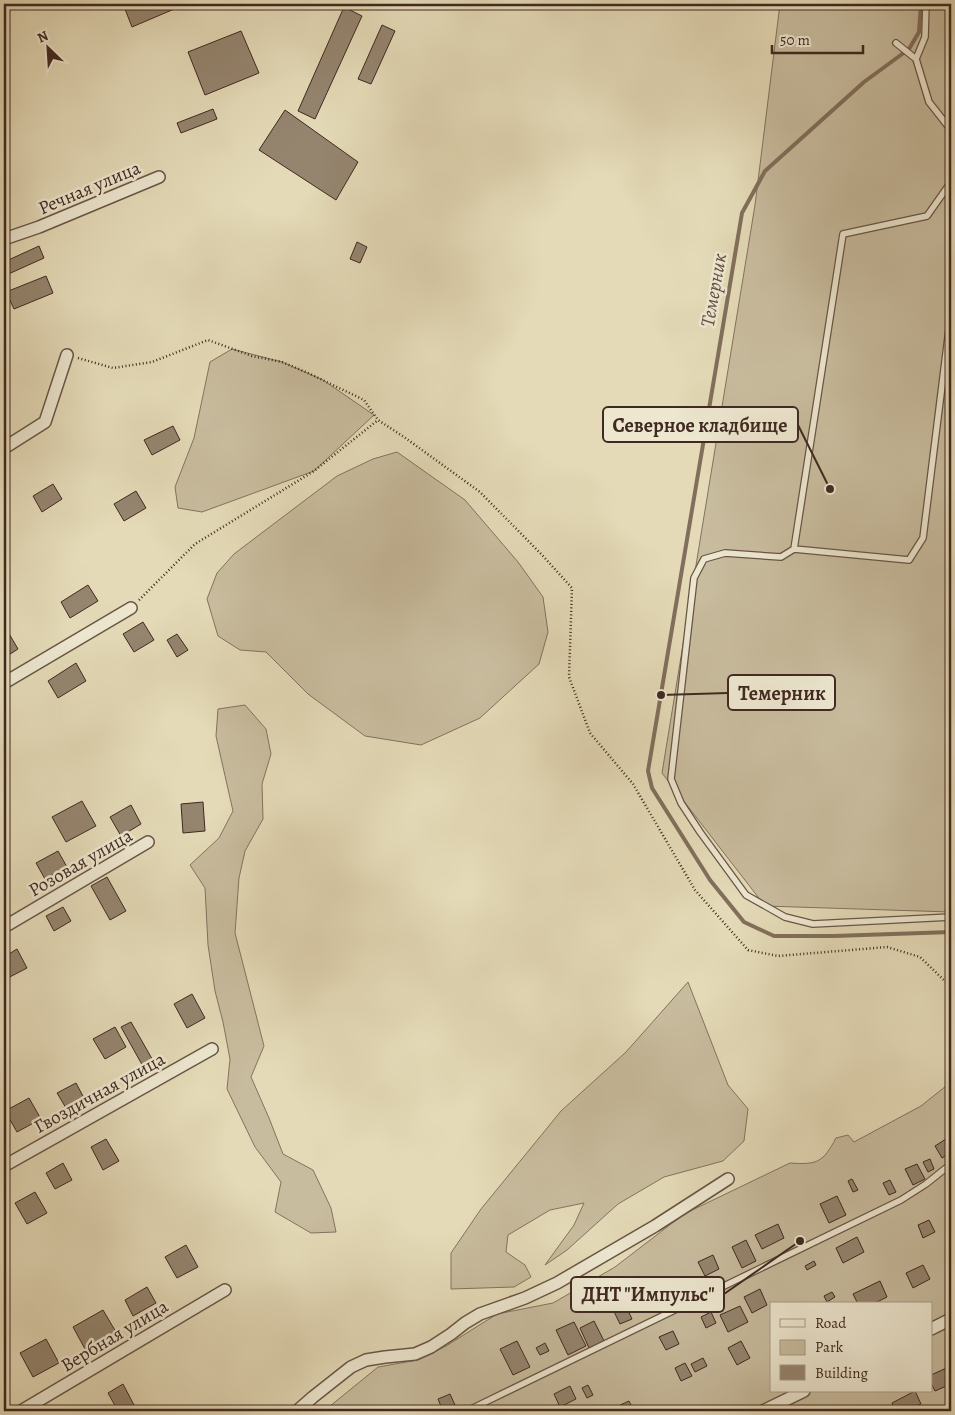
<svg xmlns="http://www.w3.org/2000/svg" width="955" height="1415" font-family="Alegreya,serif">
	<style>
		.green { fill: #c8bc9e; stroke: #847260; fill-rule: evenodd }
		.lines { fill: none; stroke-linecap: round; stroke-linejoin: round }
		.stream { stroke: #816f5c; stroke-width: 4 }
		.building { fill: #95856f; stroke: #402921 }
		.lane-casing { stroke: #695546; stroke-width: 8 }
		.street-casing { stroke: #695546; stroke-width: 14 }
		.path { stroke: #402921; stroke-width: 2.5; stroke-dasharray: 1 2.5; stroke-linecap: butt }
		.lane { stroke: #ede7d0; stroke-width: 5.5 }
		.street { stroke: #ede7d0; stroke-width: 11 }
		.labels { text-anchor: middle; stroke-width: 5; stroke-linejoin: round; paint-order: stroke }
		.street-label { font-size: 19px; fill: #402921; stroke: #ede7d0 }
		.water-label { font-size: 20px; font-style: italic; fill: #604c3f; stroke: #ede7d0 }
		.leader { fill: none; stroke: #402921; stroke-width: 2 }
		.callout-dot { fill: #402921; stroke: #ede7d0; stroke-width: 2 }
		.callout { fill: #ede7d0; stroke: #402921; stroke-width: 2 }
		.callout-label { font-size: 20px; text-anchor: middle; font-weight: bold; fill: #402921 }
	</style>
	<rect width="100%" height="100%" fill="#e4dab7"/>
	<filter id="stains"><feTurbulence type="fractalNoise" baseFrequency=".004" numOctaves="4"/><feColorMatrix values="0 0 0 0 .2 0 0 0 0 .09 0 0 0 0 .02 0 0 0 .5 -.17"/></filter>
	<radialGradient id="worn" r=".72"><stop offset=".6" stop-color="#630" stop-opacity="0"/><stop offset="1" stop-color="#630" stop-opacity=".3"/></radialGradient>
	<path class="green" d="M780,4H951V912L765,906L662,773L755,205Z
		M232,349L282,362L323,380L374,415L314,471L202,512L178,508L175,487L194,438L210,362Z
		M397,452L465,500L518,562L543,597L548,632L539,664L480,718L421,745L365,736L308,694L266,652L240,650L218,636L207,599L217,573L234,554L337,476L373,459Z
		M245,705L266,729L271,754L262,784L263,819L245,851L239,878L235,933L264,1046L251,1077L269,1118L283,1154L313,1170L331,1208L336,1232L311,1233L275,1212L281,1182L255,1147L227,1089L230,1059L223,1022L215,991L208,945L205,888L190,865L219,838L233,811L216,736L218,709Z
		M688,982L728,1085L748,1109L744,1141L723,1161L664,1177L618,1204L567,1250L545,1265L574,1225L584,1203L550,1210L508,1235L506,1252L525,1265L531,1277L514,1287L451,1289V1253L481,1209L561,1111L626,1052Z
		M951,1082V1411H324L378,1367L418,1360L446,1346L497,1314L553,1303L615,1267L684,1214L790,1163C818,1165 823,1162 836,1138L848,1135L854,1142L921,1106ZM771,1304H931V1391H771Z"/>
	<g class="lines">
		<path class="stream" d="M921,4L919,32L909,49L864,82L765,171L742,213L648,771L652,788L710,880L744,922L774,936H834L951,932"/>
	</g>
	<path class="building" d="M123,4H186L132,27Z
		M344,7L362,16L315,119L298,111Z
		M382,25L395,31L371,84L358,79Z
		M241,31L259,73L205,95L188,52Z
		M213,109L217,119L181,133L177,123Z
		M285,110L358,162L336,200L259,150Z
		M357,242L367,247L360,263L350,259Z
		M39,246L44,258L4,276V262Z
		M46,276L53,293L14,309L6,292Z
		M173,426L180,440L152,455L144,440Z
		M53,484L62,499L42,512L33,496Z
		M136,491L146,508L124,521L114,504Z
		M88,585L98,601L70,618L61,602Z
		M143,622L154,640L134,652L123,634Z
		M8,632L18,649L4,658V635Z
		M177,634L188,650L177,657L167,640Z
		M76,663L86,681L58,698L48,681Z
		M82,801L96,826L66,842L52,817Z
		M203,802L205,831L183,833L181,804Z
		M131,805L141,824L121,836L110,817Z
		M58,851L67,867L45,879L36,863Z
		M107,877L126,911L110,920L91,886Z
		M63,907L71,921L54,931L46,916Z
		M17,949L27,968L4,980V957Z
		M192,994L205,1018L187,1028L174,1004Z
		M131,1022L155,1064L145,1070L121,1027Z
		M115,1027L126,1047L105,1059L93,1039Z
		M76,1083L84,1098L66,1108L57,1093Z
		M29,1098L41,1119L17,1132L5,1111Z
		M106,1139L119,1161L103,1170L91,1147Z
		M946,1139L951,1149V1153L942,1158L935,1146Z
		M930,1159L934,1169L928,1172L923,1162Z
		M63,1163L72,1180L55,1189L46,1173Z
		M917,1164L925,1179L913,1185L905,1169Z
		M852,1179L858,1190L853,1192L848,1181Z
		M890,1180L896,1192L889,1195L883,1183Z
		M35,1192L47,1213L27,1224L15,1203Z
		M837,1196L846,1215L829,1223L820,1204Z
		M929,1220L935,1232L923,1238L918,1225Z
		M778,1224L784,1238L762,1249L755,1235Z
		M857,1237L864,1252L843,1263L836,1248Z
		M746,1240L756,1261L742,1268L732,1247Z
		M186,1245L198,1267L177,1278L165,1257Z
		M713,1255L719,1269L705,1276L698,1262Z
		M814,1261L816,1265L807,1270L805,1266Z
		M923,1265L930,1279L913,1288L906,1273Z
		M880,1281L887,1297L873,1304H858L853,1294Z
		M147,1287L156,1303L133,1316L125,1300Z
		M617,1287L632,1319L620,1324L605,1293Z
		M760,1289L767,1305L752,1313L744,1297Z
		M832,1292L835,1297L827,1302L824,1296Z
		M740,1306L748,1322L728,1332L720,1315Z
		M103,1310L116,1332L85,1349L73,1327Z
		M711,1312L716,1323L706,1328L701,1317Z
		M594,1321L604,1341L589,1348L580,1328Z
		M574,1322L586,1346L568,1355L556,1330Z
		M673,1331L679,1344L666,1350L659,1337Z
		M46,1339L59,1363L33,1377L20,1353Z
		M517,1341L530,1367L513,1375L500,1349Z
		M741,1341L750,1358L737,1365L728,1348Z
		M545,1343L549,1351L540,1355L536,1348Z
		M703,1358L707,1366L695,1372L691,1364Z
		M685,1363L692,1376L681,1381L675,1368Z
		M951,1366V1384L935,1391L931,1383V1375Z
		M123,1384L135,1407L128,1411H118L108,1393Z
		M588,1385L593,1395L587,1398L582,1388Z
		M570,1386L576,1399L560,1407L554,1394Z
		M915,1391L921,1404L905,1411H896L892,1403Z
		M450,1394L455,1405L443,1411L438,1399Z
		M629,1401L634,1411H619L616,1407Z"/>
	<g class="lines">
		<g class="lane-casing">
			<path id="lane" d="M896,43L916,59L929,102L951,130
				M916,59L925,37L926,4
				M951,182L927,216L843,234L794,549L909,560L923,538L951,313
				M794,549L781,557L725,553L704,559L694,578L671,779L681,803L700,832L746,895L785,917L813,924L951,917
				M471,1411L473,1408L901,1200L926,1184L951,1164"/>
		</g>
		<g class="street-casing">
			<path id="street" d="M4,239L39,227L159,177
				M4,448L45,422L67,355
				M4,683L131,608
				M4,927L148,842
				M4,1166L212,1049
				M931,1329L951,1319
				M21,1411L225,1290
				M297,1411L313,1397L351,1367L366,1360L385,1357L415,1354L431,1347L451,1334L465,1323L480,1314L525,1298L557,1283L655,1226L728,1179
				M763,1411L804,1391"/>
		</g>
		<path class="path" d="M78,358L113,368L152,362L208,340L252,356L282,362L306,372L364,400L378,420L404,437L480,492L543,556L572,588L569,677L590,733L633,784L695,890L748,950L778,956L887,947L920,957L951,987
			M139,600L195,544L314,471L378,420"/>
		<use href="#lane" class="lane"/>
		<use href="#street" class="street"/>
	</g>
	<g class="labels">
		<g class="street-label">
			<text transform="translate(89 187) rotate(-23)" y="7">Речная улица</text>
			<text transform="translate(80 862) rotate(-30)" y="7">Розовая улица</text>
			<text transform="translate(99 1092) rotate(-29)" y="7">Гвоздичная улица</text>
			<text transform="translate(114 1335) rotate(-31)" y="7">Вербная улица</text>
		</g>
		<g class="water-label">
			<text transform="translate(713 290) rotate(-80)" y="7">Темерник</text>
		</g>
	</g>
	<path class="leader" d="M830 489L798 425M661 695L728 693M800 1241L724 1294"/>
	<g class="callout-dot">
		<circle cx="830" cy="489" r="5"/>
		<circle cx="661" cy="695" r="5"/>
		<circle cx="800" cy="1241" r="5"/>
	</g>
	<g class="callout">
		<rect x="603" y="407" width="195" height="35" rx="5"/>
		<rect x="728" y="675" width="107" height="35" rx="5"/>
		<rect x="571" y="1277" width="153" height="35" rx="5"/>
	</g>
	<g class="callout-label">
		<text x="700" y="432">Северное кладбище</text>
		<text x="782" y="700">Темерник</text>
		<text x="648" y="1301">ДНТ "Импульс"</text>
	</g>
	<rect width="955" height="1415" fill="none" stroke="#e4dab7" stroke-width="20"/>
	<rect x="5" y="5" width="945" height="1405" fill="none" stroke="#402921" stroke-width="2.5"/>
	<rect x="10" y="10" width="935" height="1395" fill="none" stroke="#402921"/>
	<rect x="770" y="1302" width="162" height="90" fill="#ede7d0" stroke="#a89b8a"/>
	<rect x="780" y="1319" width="25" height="8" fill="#ede7d0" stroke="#a89b8a"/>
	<text x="815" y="1328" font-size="15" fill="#402921">Road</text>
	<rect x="780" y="1340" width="25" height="15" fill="#c8bc9e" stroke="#a89b8a"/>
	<text x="815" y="1352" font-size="15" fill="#402921">Park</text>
	<rect x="780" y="1365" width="25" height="15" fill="#95856f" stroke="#a89b8a"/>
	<text x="815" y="1378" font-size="15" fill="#402921">Building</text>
	<g transform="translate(48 48) rotate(335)" stroke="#ede7d0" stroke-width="4" paint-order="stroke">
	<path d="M0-4L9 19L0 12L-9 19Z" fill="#402921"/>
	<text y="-8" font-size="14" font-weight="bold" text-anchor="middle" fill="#402921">N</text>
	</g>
	<path d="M772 45v8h91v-8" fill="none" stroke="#402921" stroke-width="2.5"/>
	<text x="780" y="45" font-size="15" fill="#402921" stroke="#ede7d0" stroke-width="4" paint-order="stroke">50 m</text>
	<rect width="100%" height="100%" filter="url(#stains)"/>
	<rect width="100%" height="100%" fill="url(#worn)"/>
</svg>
